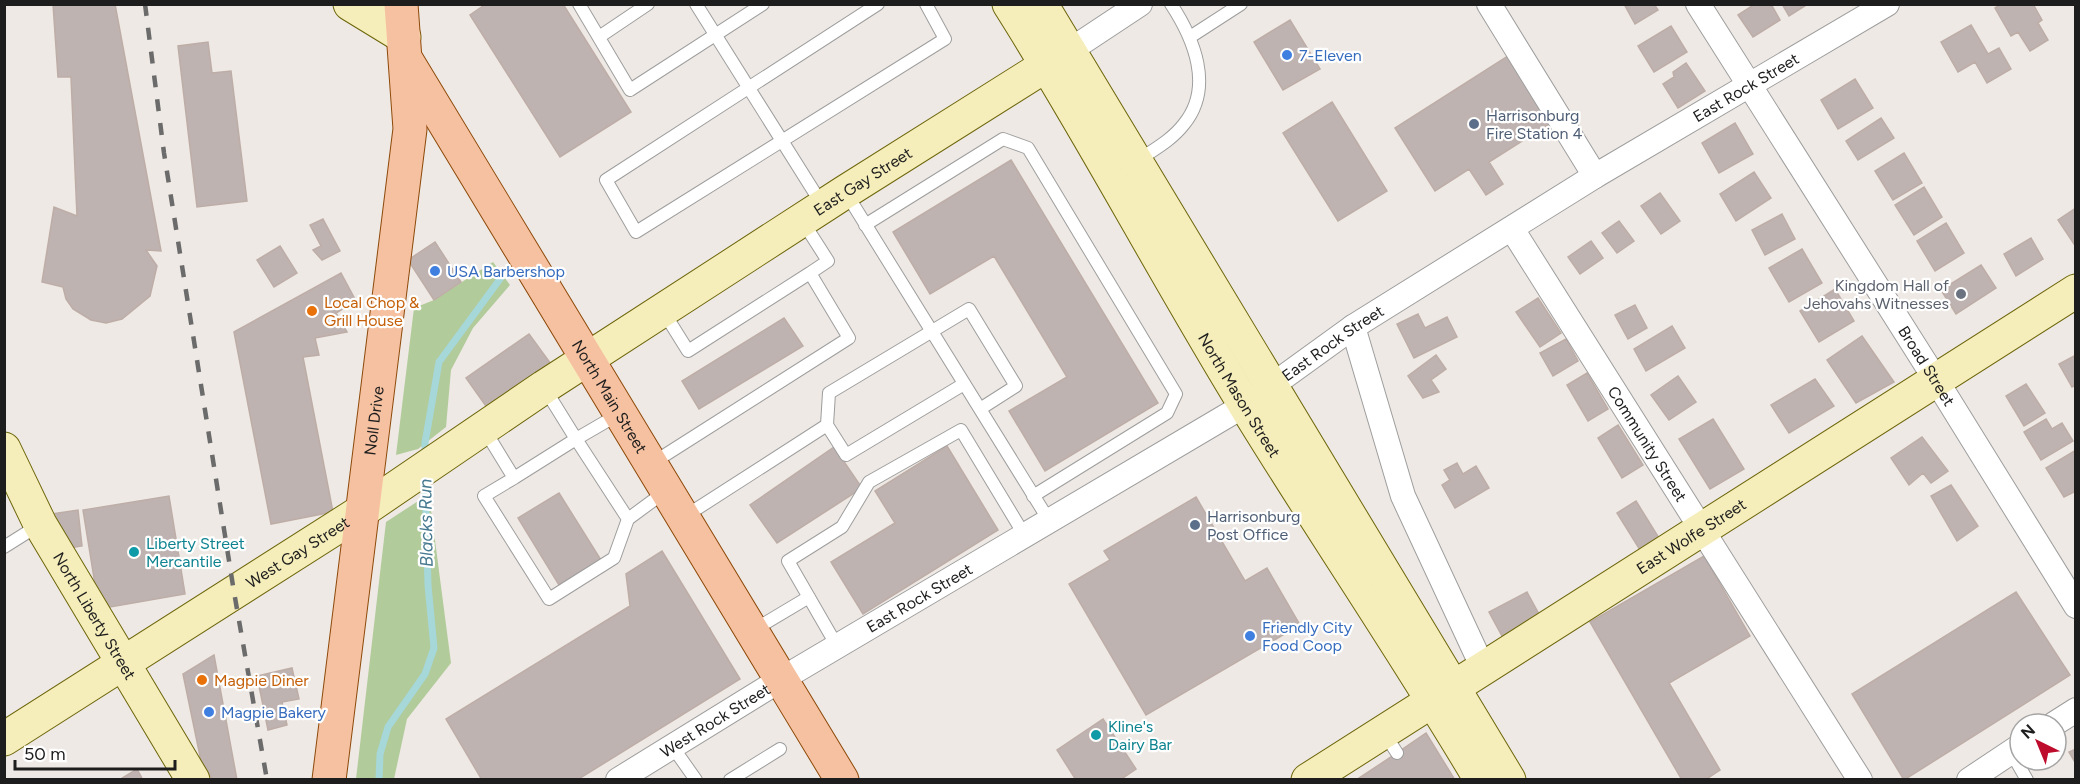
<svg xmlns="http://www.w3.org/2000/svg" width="2080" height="784" font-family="Figtree,sans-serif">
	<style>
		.forest { fill: #b2cb9b }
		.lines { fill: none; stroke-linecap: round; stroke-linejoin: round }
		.stream { stroke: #a6d7d9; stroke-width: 7 }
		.building { fill: #beb3b0; stroke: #beada7; stroke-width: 1.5 }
		.lane-casing { stroke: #9e9e9e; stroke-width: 14 }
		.street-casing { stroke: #9e9e9e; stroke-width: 26 }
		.secondary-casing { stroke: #6d660b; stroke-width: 35 }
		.primary-casing { stroke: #8d4909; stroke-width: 35 }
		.lane { stroke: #fff; stroke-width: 12 }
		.street { stroke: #fff; stroke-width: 24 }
		.secondary { stroke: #f5edba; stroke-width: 33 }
		.primary { stroke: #f6c1a0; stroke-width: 33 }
		.rail { stroke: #6b6b6b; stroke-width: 4.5; stroke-dasharray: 12 12; stroke-linecap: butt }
		.shop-dot { fill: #3f7fe0; stroke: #fff; stroke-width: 2 }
		.service-dot { fill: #5c6f8a; stroke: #fff; stroke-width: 2 }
		.worship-dot { fill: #6b7280; stroke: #fff; stroke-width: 2 }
		.food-dot { fill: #e8710a; stroke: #fff; stroke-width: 2 }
		.culture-dot { fill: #0f9aa8; stroke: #fff; stroke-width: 2 }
		.labels { text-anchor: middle; stroke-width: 4.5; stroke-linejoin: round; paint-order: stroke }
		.shop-label { font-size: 16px; fill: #366cbe; stroke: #fff; text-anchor: start }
		.street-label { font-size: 16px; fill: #1d1d1d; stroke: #fff }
		.service-label { font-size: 16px; fill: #4e5e75; stroke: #fff; text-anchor: start }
		.worship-label { font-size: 16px; fill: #5b616d; stroke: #fff; text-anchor: end }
		.food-label { font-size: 16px; fill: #c56008; stroke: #fff; text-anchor: start }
		.culture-label { font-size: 16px; fill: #0d838f; stroke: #fff; text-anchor: start }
		.water-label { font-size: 18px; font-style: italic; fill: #477990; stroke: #fff }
	</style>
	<rect width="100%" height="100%" fill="#eee9e4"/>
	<path class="forest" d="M493,262L510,285L473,328L451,370L446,427L418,449L396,455L414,308L434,300Z
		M432,492L430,502L451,663L407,719L394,779H356L386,522Z"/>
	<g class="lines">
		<path class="stream" d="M425,457V443L439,362L503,275
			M379,780L380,754L388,727L425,674L434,648L428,585L425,480"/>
	</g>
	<path class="building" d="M53,4H115L161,251L146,250L157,266L150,296L122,319L106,323L91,320L73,309L66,299L63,287L42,282L54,207L77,216L71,77H58Z
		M486,4H563L631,112L560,157L470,15Z
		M1624,4H1654L1658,10L1635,24Z
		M1755,4H1771L1780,20L1753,37L1738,15Z
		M1782,4H1808L1789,16Z
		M2001,4H2033L2042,20L2038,23L2048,40L2030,51L2018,32L2011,36L1995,8Z
		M1290,20L1320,69L1283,90L1254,42Z
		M1971,25L1988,54L1999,48L2011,69L1987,83L1975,62L1958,72L1941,42Z
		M1671,26L1687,52L1654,72L1638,46Z
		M208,42L212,73L231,71L247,201L197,207L178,46Z
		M1511,54L1554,121L1489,162L1503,184L1486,195L1469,169L1435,191L1395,128Z
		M1686,63L1705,91L1678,108L1663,84L1674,77L1673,72Z
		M1855,79L1873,108L1838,129L1821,100Z
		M1332,102L1387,191L1338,221L1283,133Z
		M1881,118L1894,138L1858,160L1846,141Z
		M1735,123L1753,154L1719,173L1702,143Z
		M1904,153L1922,183L1893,200L1875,171Z
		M1011,160L1158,403L1045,471L1009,411L1067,377L994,256L930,294L893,232Z
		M1754,172L1771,198L1736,221L1720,194Z
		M1924,187L1942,217L1914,235L1895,205Z
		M1660,193L1680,221L1661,234L1641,206Z
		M2076,208V243L2074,244L2058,220Z
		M1782,214L1795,239L1765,255L1752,230Z
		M323,219L340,251L322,260L313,250L321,246L310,225Z
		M1619,221L1634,241L1617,253L1602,233Z
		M1946,223L1964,253L1935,271L1917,241Z
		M2031,238L2043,259L2016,276L2004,254Z
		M1591,241L1603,258L1580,274L1568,257Z
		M435,242L461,282L434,300L408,260Z
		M280,246L297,273L274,287L257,260Z
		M1802,249L1822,283L1789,302L1769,268Z
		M1981,265L1996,288L1956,314L1941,290Z
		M341,273L356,301L336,313L347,332L315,338L319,355L303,357L333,512L271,524L234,332Z
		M1835,289L1854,321L1819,342L1800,311Z
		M1538,298L1561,333L1540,347L1516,312Z
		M1635,305L1647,328L1628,339L1615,315Z
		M1418,314L1425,328L1447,317L1457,337L1414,358L1397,324Z
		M784,318L803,346L699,409L682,381Z
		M1672,326L1685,348L1646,371L1634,349Z
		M529,334L551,364L488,409L466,378Z
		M1862,336L1894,382L1856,403L1827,360Z
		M1566,339L1578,361L1553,376L1540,353Z
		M1436,355L1446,369L1431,380L1439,392L1423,398L1408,376Z
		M2076,355V385L2072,387L2059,364Z
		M1587,373L1608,409L1588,421L1567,385Z
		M1678,376L1696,402L1669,420L1651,395Z
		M1815,379L1834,406L1789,433L1771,405Z
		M2026,384L2045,413L2024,426L2006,396Z
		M1713,419L1744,469L1710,489L1679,439Z
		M2046,419L2052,429L2062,423L2073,441L2041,460L2024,432Z
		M1618,425L1643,465L1622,478L1598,438Z
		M1922,437L1948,471L1931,483L1923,473L1909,485L1891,458Z
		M947,446L998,530L863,614L831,562L895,523L875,491Z
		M834,447L862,488L777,543L750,505Z
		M2076,450V491L2064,497L2046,468Z
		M1457,463L1463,474L1476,466L1489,488L1455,508L1442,485L1450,480L1444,470Z
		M1951,485L1978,526L1957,541L1931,496Z
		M559,493L601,560L559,585L518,518Z
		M169,496L185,594L99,609L83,510Z
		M1196,497L1245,581L1267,568L1300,625L1146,715L1069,584L1110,560L1104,551Z
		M1636,501L1659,538L1640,550L1617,513Z
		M78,510L82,546L64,549L44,515Z
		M662,551L740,679L577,780H482L446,719L630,606L626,574Z
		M1704,556L1750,636L1669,683L1720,770L1705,780H1682L1590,622Z
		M1527,592L1540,616L1502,636L1489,612Z
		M2016,592L2070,675L1904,780L1852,694Z
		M214,655L237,780H213L201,761L183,674Z
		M292,668L299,699L282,702L287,725L268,730L257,676Z
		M1103,719L1136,769L1120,780H1076L1057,750Z
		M1426,733L1455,780H1356L1397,753Z
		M2076,749V764L2069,752Z
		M137,769L143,780H119Z"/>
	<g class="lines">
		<g class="lane-casing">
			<path id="lane" d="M579,4L630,90L763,4
				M696,4L823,206
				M878,4L606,180L636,232L945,39L926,4
				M599,37L648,4
				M1190,37L1241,4
				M1137,161C1153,150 1172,140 1184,124C1214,87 1194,39 1171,4
				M846,193L1050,522
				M803,222L828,261L810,273
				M865,225L1003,139L1028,148L1176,394L1167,413L1033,496
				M619,414L576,439L628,519L666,491
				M827,425L846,455L964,384
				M484,429L514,478L576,439L545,389
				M651,464L849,338L810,273L688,351L663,311
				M514,478L484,496L549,599L614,558L628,519
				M684,517L827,425L829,393L969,309L1016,386L980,409
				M4,547L39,525
				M752,631L809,597
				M837,646L788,561L842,527L869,482L961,430L1025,536
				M1384,733L1397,753
				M672,746L696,780
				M2011,752L2027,780
				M730,780L780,749"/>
		</g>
		<g class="street-casing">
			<g id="street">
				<path d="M1489,4L1595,176"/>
				<path id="s1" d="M1698,4L1936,380L2076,606"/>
				<path d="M1069,51L1140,4"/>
				<path id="s2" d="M1512,229L1860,780"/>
				<path d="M1353,327L1403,496L1483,668"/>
				<path d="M2054,724L2076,710"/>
				<path id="s3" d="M618,780L780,680L1245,405L1353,327L1595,176L1887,4"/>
				<path d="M1969,780L2020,746"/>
			</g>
		</g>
		<g class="secondary-casing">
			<g id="secondary">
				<path d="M350,4L404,37"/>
				<path id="s4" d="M1009,4C1092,135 1164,273 1245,405C1322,531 1406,653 1481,780"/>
				<path d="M1041,4L1509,780"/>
				<path id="s5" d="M4,449L40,524L193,780"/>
				<path id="s6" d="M4,739L362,511L544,387L845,192L1069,51"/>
				<path id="s7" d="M1308,780L2076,291"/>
			</g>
		</g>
		<g class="primary-casing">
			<g id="primary">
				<path id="s8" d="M407,61L842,780"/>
				<path id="s9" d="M329,780L410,129L401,4"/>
			</g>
		</g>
		<use href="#lane" class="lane"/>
		<use href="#street" class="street"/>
		<use href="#secondary" class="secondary"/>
		<use href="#primary" class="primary"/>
		<path class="rail" d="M145,4L164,153L234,592L267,780"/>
	</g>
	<g class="shop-dot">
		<circle cx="1287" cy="55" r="6"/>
		<circle cx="435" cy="271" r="6"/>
		<circle cx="1250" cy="636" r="6"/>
		<circle cx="209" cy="712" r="6"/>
	</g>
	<g class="service-dot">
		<circle cx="1474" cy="124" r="6"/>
		<circle cx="1195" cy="525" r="6"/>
	</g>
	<circle class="worship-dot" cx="1961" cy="294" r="6"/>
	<g class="food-dot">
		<circle cx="312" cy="311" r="6"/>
		<circle cx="202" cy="680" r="6"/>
	</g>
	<g class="culture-dot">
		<circle cx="134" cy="552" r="6"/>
		<circle cx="1096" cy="735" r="6"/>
	</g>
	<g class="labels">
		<g class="shop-label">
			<text x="1299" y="61">7-Eleven</text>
			<text x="447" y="277">USA Barbershop</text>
			<text x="1262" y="633">Friendly City<tspan x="1262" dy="18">Food Coop</tspan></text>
			<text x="221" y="718">Magpie Bakery</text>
		</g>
		<g class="street-label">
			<text dy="6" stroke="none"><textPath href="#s3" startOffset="1324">East Rock Street</textPath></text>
			<text dy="6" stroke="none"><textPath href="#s6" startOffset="1024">East Gay Street</textPath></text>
			<text dy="6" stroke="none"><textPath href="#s3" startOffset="838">East Rock Street</textPath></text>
			<text dy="6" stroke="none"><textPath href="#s1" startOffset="428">Broad Street</textPath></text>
			<text dy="6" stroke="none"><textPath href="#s4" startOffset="454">North Mason Street</textPath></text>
			<text dy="6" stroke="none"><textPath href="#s8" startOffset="392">North Main Street</textPath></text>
			<text dy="6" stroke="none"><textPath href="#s9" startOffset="362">Noll Drive</textPath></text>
			<text dy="6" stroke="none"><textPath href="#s2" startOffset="254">Community Street</textPath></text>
			<text dy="6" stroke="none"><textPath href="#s7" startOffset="454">East Wolfe Street</textPath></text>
			<text dy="6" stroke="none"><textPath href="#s6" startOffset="348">West Gay Street</textPath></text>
			<text dy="6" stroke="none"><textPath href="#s3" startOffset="352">East Rock Street</textPath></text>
			<text dy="6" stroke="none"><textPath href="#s5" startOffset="190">North Liberty Street</textPath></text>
			<text dy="6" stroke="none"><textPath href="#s3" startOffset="114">West Rock Street</textPath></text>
		</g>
		<g class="service-label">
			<text x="1486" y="121">Harrisonburg<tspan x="1486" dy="18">Fire Station 4</tspan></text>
			<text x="1207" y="522">Harrisonburg<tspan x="1207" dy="18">Post Office</tspan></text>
		</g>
		<g class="worship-label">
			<text x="1949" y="291">Kingdom Hall of<tspan x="1949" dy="18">Jehovahs Witnesses</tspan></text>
		</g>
		<g class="food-label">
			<text x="324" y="308">Local Chop &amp;<tspan x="324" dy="18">Grill House</tspan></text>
			<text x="214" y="686">Magpie Diner</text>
		</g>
		<g class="culture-label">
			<text x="146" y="549">Liberty Street<tspan x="146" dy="18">Mercantile</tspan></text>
			<text x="1108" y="732">Kline's<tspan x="1108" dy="18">Dairy Bar</tspan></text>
		</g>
		<g class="water-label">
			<text transform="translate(426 523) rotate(-91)" y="6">Blacks Run</text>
		</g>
	</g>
	<rect width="2080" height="784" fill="none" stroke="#1d1d1d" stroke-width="12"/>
	<g transform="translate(2038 742) rotate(317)"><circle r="28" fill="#ffffff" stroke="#a5a5a5" stroke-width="1.5"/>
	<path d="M0-4.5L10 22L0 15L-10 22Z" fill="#be0c2d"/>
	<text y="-9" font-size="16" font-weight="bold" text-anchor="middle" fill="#1d1d1d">N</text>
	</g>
	<path d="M15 760v9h160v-9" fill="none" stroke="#1d1d1d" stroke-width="3"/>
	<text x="24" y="760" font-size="18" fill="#1d1d1d" stroke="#ffffff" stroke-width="4.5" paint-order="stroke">50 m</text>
</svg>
